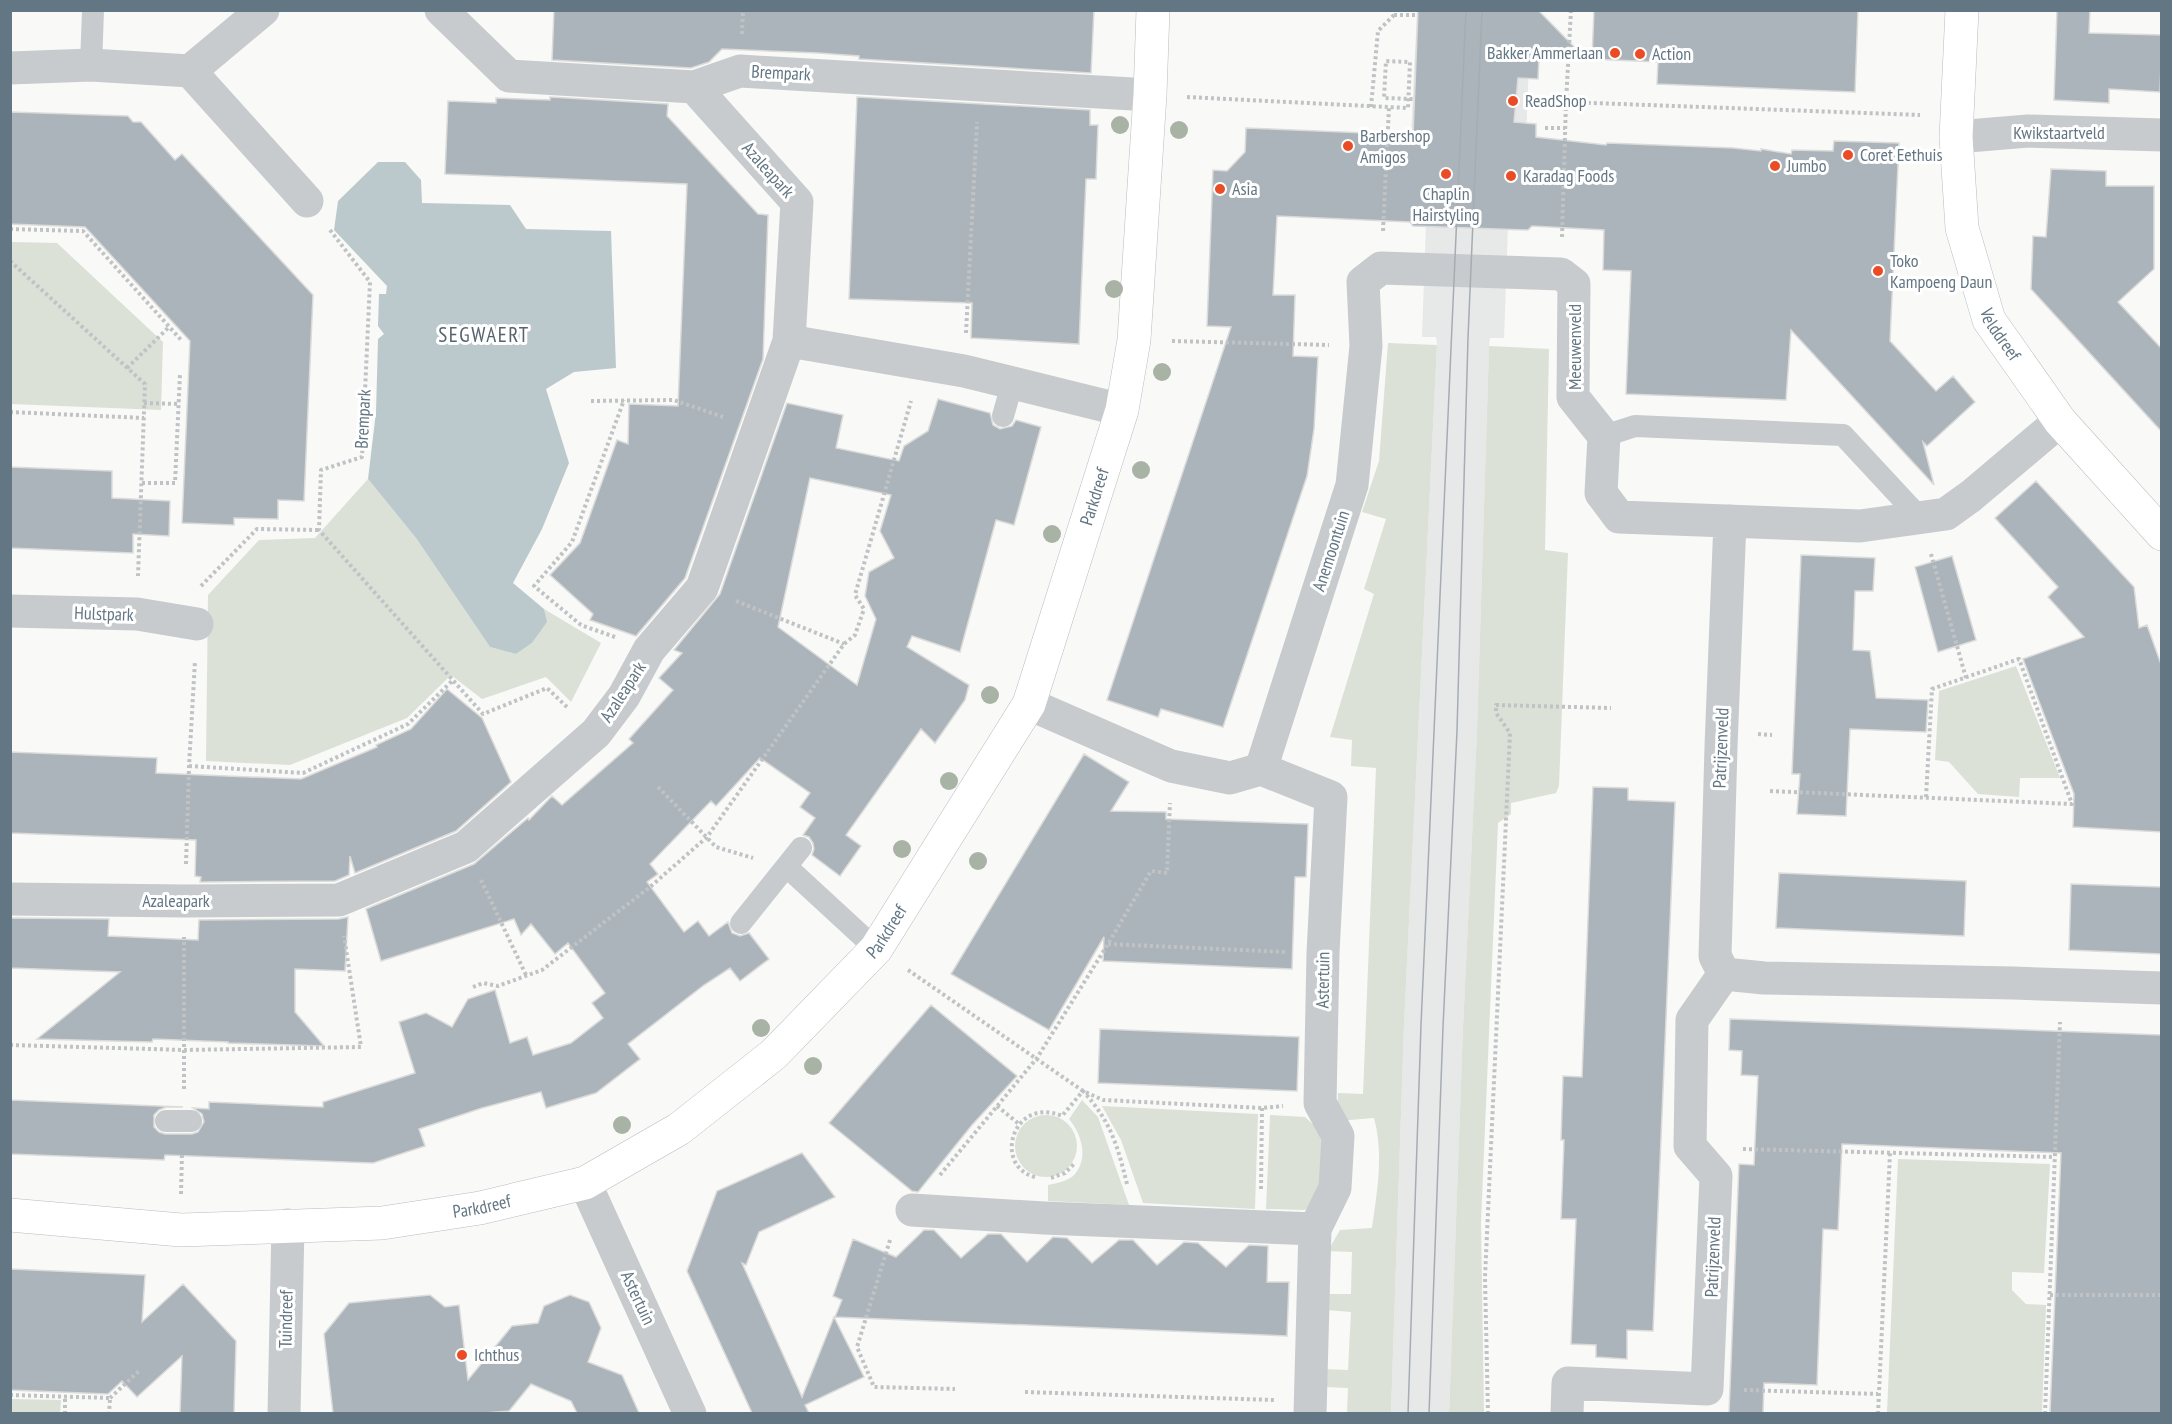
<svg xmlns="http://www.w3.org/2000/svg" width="2172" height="1424" font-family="'PT Sans Narrow',sans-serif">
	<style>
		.built { fill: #e7e8e8 }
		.green { fill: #dbe1d7 }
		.water { fill: #bcc9cc }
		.building { fill: #abb4ba; stroke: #dbdbd9; stroke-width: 1.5; fill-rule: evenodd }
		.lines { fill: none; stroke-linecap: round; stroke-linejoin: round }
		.secondary-casing { stroke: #b7bdc1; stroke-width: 34 }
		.path { stroke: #c0c3c5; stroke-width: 4; stroke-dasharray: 3 3; stroke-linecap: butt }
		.lane { stroke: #c7cbce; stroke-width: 22 }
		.street { stroke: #c7cbce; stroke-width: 33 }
		.secondary { stroke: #fff; stroke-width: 33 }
		.tram { stroke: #a5adb2; stroke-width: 1.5 }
		.tree { fill: #a9b3a5 }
		.poi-dot { fill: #ea4c26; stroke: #fff; stroke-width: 2 }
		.labels { text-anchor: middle; stroke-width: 6; stroke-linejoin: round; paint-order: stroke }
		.poi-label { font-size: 18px; fill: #637683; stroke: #fff; text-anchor: start }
		.street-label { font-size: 18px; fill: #637683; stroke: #fff }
		.quarter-label { font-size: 21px; letter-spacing: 1.5px; fill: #55646d; stroke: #fff }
	</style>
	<rect width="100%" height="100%" fill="#f9f9f7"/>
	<path class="built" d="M1417,11H1531L1526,139H1511L1504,338H1490L1489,346L1477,731L1463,1028L1449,1413L1391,1414L1404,1025L1437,345L1436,337H1422L1429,137L1411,136Z"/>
	<path class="green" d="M11,242L57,243L163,342L161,410L11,404Z
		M1388,343L1437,345L1404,1025L1391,1413H1347L1348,1388L1324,1387V1369L1348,1370L1351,1312L1326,1310L1327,1294H1351L1352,1252L1328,1251L1340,1230L1372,1228C1377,1192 1384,1154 1374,1118L1337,1121L1338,1093L1363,1094L1376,768L1351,766L1352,740L1330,737L1374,594L1364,589L1386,519L1362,512L1379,461Z
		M1489,346L1549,349L1545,550L1568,553L1559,786L1556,793L1511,803V814L1498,823L1481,1222L1484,1413L1449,1414L1463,1028L1477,731Z
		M368,479L416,538L490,647L516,654L532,643L546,622L544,609L601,643L571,702L546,677L482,699L451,675L407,718L290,765L206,761L208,595L259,540L315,538Z
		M2016,666L2060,778H2020L2019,797L1978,794L1949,762L1935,760L1939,691Z
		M1082,1100L1098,1117L1129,1205L1048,1201V1185C1057,1183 1069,1181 1075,1174C1089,1157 1081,1133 1069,1119Z
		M1102,1106L1258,1114L1255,1209L1143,1203L1121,1140Z
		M1270,1115L1305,1117L1317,1128L1323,1145L1320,1199L1313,1207L1304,1210L1266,1209Z
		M1015 1146a31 31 0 1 1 62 0a31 31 0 1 1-62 0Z
		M1898,1159L2050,1164L2044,1273L2012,1272V1290L2026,1304L2046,1305L2042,1413H1887Z
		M11,1399L61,1400L60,1413H11Z"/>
	<path class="water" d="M378,162H405L421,180L422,203L510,205L526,229L611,231L616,368L574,372L546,389L569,463L542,529L513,583L544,609L547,622L532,643L516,654L490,647L416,538L368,479L376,412L378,339L384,334L378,326L379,294H386L387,286L334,230L338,201Z"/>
	<path class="building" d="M554,10H1094L1091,73L859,59V56L818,53L722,49L709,62L691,68L552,60Z
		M1418,10H1538L1586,59L1539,58L1538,79L1518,78L1514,122L1536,124V137L1606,145L1607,143L1733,148L1761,151V149L1791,154L1792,150L1833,151L1834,141L1899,143L1890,341L1936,391L1953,376L1975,402L1927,446L1923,442L1934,485L1791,330L1786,400L1626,394L1631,271L1603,270L1604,230L1532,226L1528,230L1413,226L1410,222L1277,216L1273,295H1295L1293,356L1318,357L1314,429L1307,476L1223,727L1161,709L1158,717L1107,700L1231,327L1207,326L1213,170L1227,171L1245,152L1246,128L1413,135Z
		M1594,10H1858L1855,92L1657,84L1658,62L1592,59Z
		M2057,10H2090L2089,33L2162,35L2160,92L2109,89V103L2054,100Z
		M550,97L668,104L667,116L758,214L768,215L763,359L685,578L636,636L590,620L593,614L550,575L580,543L617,440L628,444L629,404L678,406L687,184L445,174L448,101L496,103V98L550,100Z
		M857,97L1090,110V125H1098L1096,179H1086L1079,344L971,338L972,303L849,299Z
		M11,112L128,116L133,122H141L175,160L182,154L313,295L304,501L278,500V519L234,518V525L182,523L190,341L85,227L10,224Z
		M2051,169L2106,171V186H2154V269L2118,302L2162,349V432L2031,289L2033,236L2046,237Z
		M938,399L990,413L993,425L1000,429L1012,426L1016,420L1041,427L1014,525L996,520L960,652L912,636L907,647L969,685L965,700L935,743L921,729L846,835L861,846L840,876L812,855L814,849L813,843L809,837L803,835L815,818L800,807L810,793L760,758L716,806L711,801L650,864L658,874L647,882L684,932L698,921L709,936L728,922L732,933L740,936L749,933L769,959L740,981L730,968L704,985L628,1044L640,1059L596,1093L546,1108L541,1092L482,1108L419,1129L425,1146L373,1163L165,1155L164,1160L10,1154V1100L183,1107H166L159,1110L154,1115V1127L159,1132L165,1134H192L198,1132L204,1122L202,1114L193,1108L209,1109V1102L323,1107V1102L415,1073L399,1022L426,1013L452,1027L468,999L495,990L510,1043L527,1037L533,1055L571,1043L603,1018L592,1003L605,993L568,943L555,954L531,924L521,935L514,919L381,961L366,909L474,864L528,818L529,820L552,796L562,805L633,743L629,739L673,690L659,678L682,653L674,650L720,594L787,403L843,415L836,448L899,461L904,446L928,431ZM810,478L891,495L880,531L894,558L869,572L865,596L876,619L857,685L778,627Z
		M10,467L112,471V498L170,501L169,536L133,534V553L10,548Z
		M2036,481L2134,587L2139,628L2147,625L2162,667V832L2073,827L2074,794L2023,659L2084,637L2048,597L2058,587L1995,518Z
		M1801,555L1875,558L1873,591H1855L1853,650L1870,651L1876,698L1928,700L1926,732L1850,729L1846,816L1797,814L1800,774H1792Z
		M1952,556L1976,640L1938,652L1915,567Z
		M447,689L482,718L511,782L456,831L355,873L350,856L349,875L335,881L200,882L201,877L195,876L196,840L10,833V752L157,758L156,773L301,779L377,747L376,745L411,729Z
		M1084,754L1129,782L1111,811L1166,812V819L1308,824L1306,877H1295L1292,969L1103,961L1104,937L1049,1030L951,974Z
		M1593,787L1628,788V800L1675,802L1653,1331L1627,1330V1359L1596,1357V1345L1571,1344L1576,1219H1561L1564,1140H1561L1563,1076L1582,1077Z
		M1779,873L1966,881L1964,936L1776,928Z
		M2071,884L2162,887V954L2069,950Z
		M348,917L345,971L295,969V1012L324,1046L228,1043V1042L153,1039L152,1042L37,1039L120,972L10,968V918L109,919L108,936L198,940L199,920L339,919Z
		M931,1005L1017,1076L972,1125L918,1192L912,1191L829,1123Z
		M1730,1019L2162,1035V1413H2050L2061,1153L1842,1144L1838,1230L1823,1229L1817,1385L1764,1383L1763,1413H1729L1739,1164L1754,1165L1758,1076L1741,1075L1742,1051L1729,1050Z
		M1100,1029L1299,1037L1297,1091L1098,1083Z
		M802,1153L835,1197L759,1232L746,1265L742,1263L802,1397L834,1317L864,1377L805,1405L809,1413H752L687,1271L717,1191Z
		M924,1230H934L961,1258L988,1234H1001L1027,1262L1053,1237L1067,1238L1092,1263L1119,1240H1133L1157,1265L1184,1242L1198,1243L1226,1267L1249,1245L1268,1246L1267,1282H1289L1287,1336L835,1317L842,1300L833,1296L853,1239L896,1257Z
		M10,1269L145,1275L142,1322L183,1284L236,1341L234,1413H180L182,1356L137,1397L122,1381L108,1394L10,1390Z
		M430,1295L445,1307L459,1305L468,1380L512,1326L538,1323L544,1306L570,1295L589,1302L601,1328L588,1362L622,1375L639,1413H577L571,1401L531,1384L509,1411L484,1413H333L324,1334L349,1303Z"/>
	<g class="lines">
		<g class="secondary-casing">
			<g id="secondary">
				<path id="s1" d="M1962,10L1956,137L1962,228L1989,320L2060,421L2162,534"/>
				<path id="s2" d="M10,1215L181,1230L382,1223L480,1208L585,1183L679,1129L774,1054L876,949L1029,704L1122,410L1134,340L1150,95L1153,10"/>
			</g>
		</g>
		<path class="path" d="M1571,10L1566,102L1920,115
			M1394,15H1417
			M742,34L743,10
			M1187,97L1408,108L1410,62L1386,61L1384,98L1413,99
			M1371,107L1378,31L1394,15V10
			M1545,128H1565
			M10,229L83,231L182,341
			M330,230L370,282L362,457L321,470L319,530L483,714L547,688L568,708
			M1383,231L1389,107
			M1562,237L1566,102
			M10,261L145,384L138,576
			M966,333L977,122
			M1172,341L1329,345
			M127,368L169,327
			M591,401L674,400L723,417
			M144,403L179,404
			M10,412L144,418
			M142,483H175L180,374
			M1931,554L1966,678
			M201,586L257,529L319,530
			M736,601L844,644
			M615,637L581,625L534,586L572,542L624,400
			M1758,734L1772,735
			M189,766L303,773L408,724L453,680
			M658,787L716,847L753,858
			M1770,791L2072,804L2019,659L1932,689L1926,797
			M186,864L189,766L195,661
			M481,880L526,975
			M1108,944L1286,952
			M908,970L1083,1091L1103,1100L1262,1108L1283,1106
			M473,987L483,983L498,986L542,970L650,887L707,837L844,644L855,635L864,609L855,595L911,401
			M10,1045L185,1050L361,1047L344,936
			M184,1089V937
			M997,1106L1019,1124
			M1743,1149L2055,1157
			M940,1175L1037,1058L1108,944L1151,871L1167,873L1170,803
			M1035,1177C992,1166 1013,1095 1062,1116L1083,1091C1111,1122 1117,1144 1127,1184
			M1051,1178L1065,1173L1074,1164
			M1261,1189L1262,1108
			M181,1194L182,1153
			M890,1240L857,1347L874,1387L955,1389
			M2050,1295H2162
			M1744,1390L1878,1394
			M1025,1392L1274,1400
			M10,1395L110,1398L109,1414
			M110,1398L139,1371
			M65,1414V1397
			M1488,1414L1485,1277L1510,733L1496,713V705L1611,708
			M1878,1414L1890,1153
			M2045,1414L2060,1022"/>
		<path class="lane" d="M91,65L93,10
			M1003,416L1012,384
			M1604,436L1635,426L1843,435L1921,519
			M787,867L876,949
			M741,923L801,848
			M166,1121H191"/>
		<path class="street" d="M441,10L509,76L694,87L740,71L1150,95
			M10,68L91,65L190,71L263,10
			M190,71L307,201
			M1956,137L2028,131L2162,135
			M789,341L964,371L1122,410
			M10,611L137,614L197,624
			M1029,704L1171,766L1230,778L1261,769
			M1261,769L1352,485L1366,346L1363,282L1381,268L1561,274L1574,284L1573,397L1604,436L1601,493L1619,517L1860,526L1946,514L1971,496L2060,421
			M1261,769L1331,797L1323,953L1320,1103L1338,1136L1335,1188L1315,1229L1310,1414
			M10,899L185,901L339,900L466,847L596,733L624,696L649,650L702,588L789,341L797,202L694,87
			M1724,974L1715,956L1721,747L1730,521
			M1724,974L1764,978L2013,983L2162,988
			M585,1183L690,1414
			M912,1210L1044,1218L1315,1229
			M284,1414L288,1225
			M1567,1414L1568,1383L1707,1389L1716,1176L1690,1146L1692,1020L1724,974"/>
		<use href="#secondary" class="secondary"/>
		<path class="tram" d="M1408,1414L1421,1025L1466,10
			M1429,1414L1443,1027L1457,731L1468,338L1482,10"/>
	</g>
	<g class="tree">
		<circle cx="1120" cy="125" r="9"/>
		<circle cx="1179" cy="130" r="9"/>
		<circle cx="1114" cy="289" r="9"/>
		<circle cx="1162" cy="372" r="9"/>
		<circle cx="1141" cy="470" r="9"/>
		<circle cx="1052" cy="534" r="9"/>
		<circle cx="990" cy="695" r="9"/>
		<circle cx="949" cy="781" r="9"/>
		<circle cx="902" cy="849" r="9"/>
		<circle cx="978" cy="861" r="9"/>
		<circle cx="761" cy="1028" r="9"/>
		<circle cx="813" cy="1066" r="9"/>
		<circle cx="622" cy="1125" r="9"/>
	</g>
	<g class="poi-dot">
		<circle cx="1615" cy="53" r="6"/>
		<circle cx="1640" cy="54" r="6"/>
		<circle cx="1513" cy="101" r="6"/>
		<circle cx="1348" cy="146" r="6"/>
		<circle cx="1848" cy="155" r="6"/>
		<circle cx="1775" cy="166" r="6"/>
		<circle cx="1446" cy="174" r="6"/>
		<circle cx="1511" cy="176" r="6"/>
		<circle cx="1220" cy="189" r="6"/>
		<circle cx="1878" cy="271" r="6"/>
		<circle cx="462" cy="1355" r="6"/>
	</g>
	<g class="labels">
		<g class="poi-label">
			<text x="1603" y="59" text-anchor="end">Bakker Ammerlaan</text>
			<text x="1652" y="60">Action</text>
			<text x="1525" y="107">ReadShop</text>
			<text x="1360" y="142">Barbershop<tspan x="1360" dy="21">Amigos</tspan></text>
			<text x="1860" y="161">Coret Eethuis</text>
			<text x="1787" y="172">Jumbo</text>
			<text x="1523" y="182">Karadag Foods</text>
			<text x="1232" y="195">Asia</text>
			<text x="1446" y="200" text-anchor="middle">Chaplin<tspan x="1446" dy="21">Hairstyling</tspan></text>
			<text x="1890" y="267">Toko<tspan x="1890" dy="21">Kampoeng Daun</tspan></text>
			<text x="474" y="1361">Ichthus</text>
		</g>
		<g class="street-label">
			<text transform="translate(781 73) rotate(3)" y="6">Brempark</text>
			<text x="2059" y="139">Kwikstaartveld</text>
			<text transform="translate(768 170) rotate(48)" y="6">Azaleapark</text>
			<text dy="6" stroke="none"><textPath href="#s1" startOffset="332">Velddreef</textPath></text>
			<text transform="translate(1575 347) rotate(-90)" y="6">Meeuwenveld</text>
			<text transform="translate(363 419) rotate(-87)" y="6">Brempark</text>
			<text dy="6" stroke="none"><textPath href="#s2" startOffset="1462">Parkdreef</textPath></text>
			<text transform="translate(1331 551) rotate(-72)" y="6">Anemoontuin</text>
			<text transform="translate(104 614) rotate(2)" y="6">Hulstpark</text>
			<text transform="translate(623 692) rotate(-57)" y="6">Azaleapark</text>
			<text transform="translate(1721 748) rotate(-88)" y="6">Patrijzenveld</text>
			<text x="176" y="907">Azaleapark</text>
			<text dy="6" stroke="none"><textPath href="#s2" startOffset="976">Parkdreef</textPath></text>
			<text transform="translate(1323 980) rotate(-89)" y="6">Astertuin</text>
			<text dy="6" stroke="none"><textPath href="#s2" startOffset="474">Parkdreef</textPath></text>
			<text transform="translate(1713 1257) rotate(-88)" y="6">Patrijzenveld</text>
			<text transform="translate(638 1298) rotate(65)" y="6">Astertuin</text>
			<text transform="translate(286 1319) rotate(-89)" y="6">Tuindreef</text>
		</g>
		<g class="quarter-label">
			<text x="484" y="342">SEGWAERT</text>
		</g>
	</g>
	<rect width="2172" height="1424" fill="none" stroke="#637683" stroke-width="24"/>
</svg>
